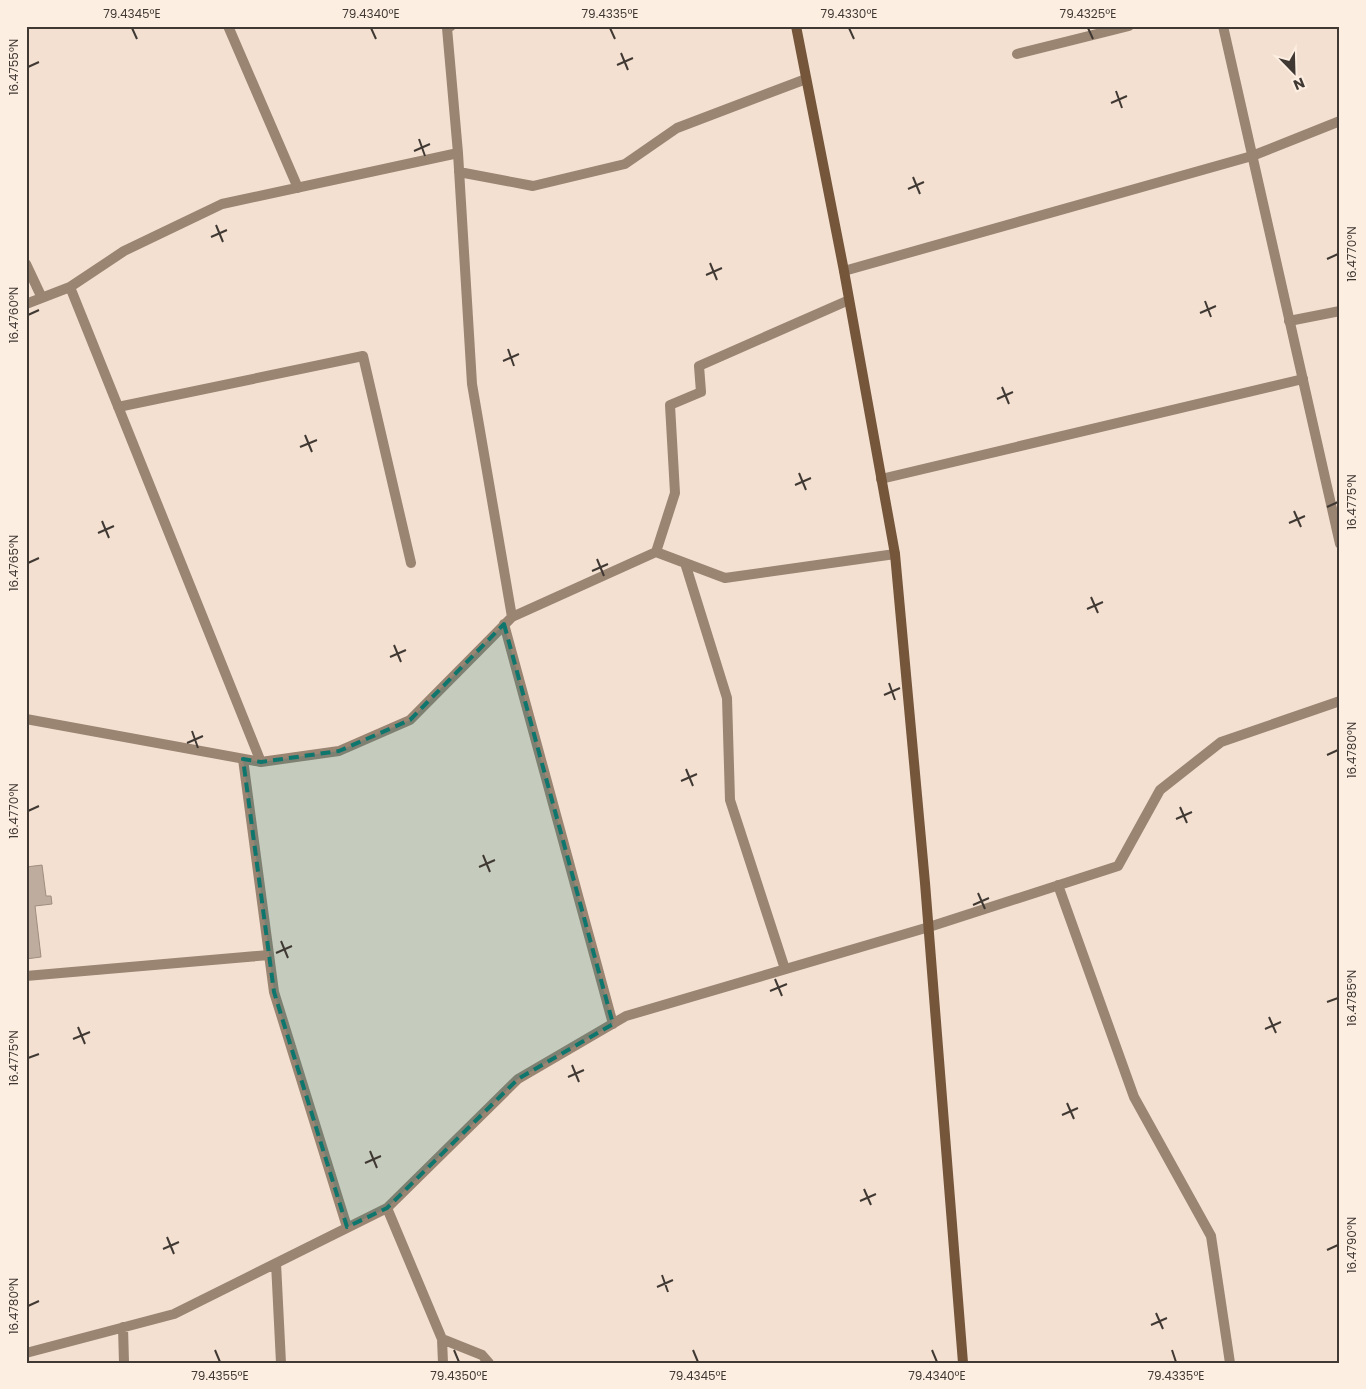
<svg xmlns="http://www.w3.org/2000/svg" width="1366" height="1389" font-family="Poppins,sans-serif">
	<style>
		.building { fill: #beac9e; stroke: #9f8e80 }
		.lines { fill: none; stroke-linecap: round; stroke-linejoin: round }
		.minor { stroke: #9a8472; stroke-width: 10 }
		.tertiary { stroke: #9a8472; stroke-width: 10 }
		.secondary { stroke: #75563b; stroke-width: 10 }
		.marked { fill: #0f766e; fill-opacity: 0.2; stroke: #0f766e; stroke-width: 4; stroke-dasharray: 10 6; stroke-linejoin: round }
		.ticks { fill: none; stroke: #403933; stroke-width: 2 }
		.neatline { fill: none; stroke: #403933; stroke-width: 2 }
		.ticks-label { font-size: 12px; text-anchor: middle; fill: #403933 }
	</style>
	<rect width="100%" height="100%" fill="#f3e0d1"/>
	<path class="building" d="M42,865L46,896H51L52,904L35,906L41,957L26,959V867Z"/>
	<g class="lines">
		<path class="minor" d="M228,26L298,188
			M1017,54L1129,26
			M458,153L472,384L512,617
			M459,172L533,186L625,164L677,128L806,79
			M26,264L42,298
			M844,271L1252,156L1340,121
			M70,287L261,762
			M26,304L70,287L124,251L222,204L458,153L447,28L451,26
			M1289,321L1340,311
			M118,407L363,356L411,563
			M881,479L1303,379
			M656,552L675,493L670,405L701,392L699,366L849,300
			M685,563L727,698L730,800L785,969
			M504,624L613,1024
			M26,719L261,762L339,751L410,720L512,617L656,552L725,578L895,554
			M243,759L274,992L347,1227
			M1058,885L1134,1097L1211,1236L1230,1363
			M26,976L269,955
			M387,1208L442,1339L482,1355L489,1363
			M276,1263L281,1363
			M123,1327L124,1363
			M442,1339L443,1363
			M26,1353L174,1314L387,1208L518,1079L626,1016L929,927L1118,866L1160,790L1221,742L1340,701"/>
		<path class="tertiary" d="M1223,26L1340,544"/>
		<path class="secondary" d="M796,26L844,271L895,554L925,883L963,1363"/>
	</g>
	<path class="marked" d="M504,624L613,1024L518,1079L387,1208L347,1227L274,992L243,759L261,762L339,751L410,720Z"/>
	<path class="ticks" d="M132,28L137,39M371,28L376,39M610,28L615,39M849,28L854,39M1088,28L1093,39M621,53L628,70M617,65L633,58M28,67L39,62M1116,91L1122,108M1111,103L1127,96M419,139L425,156M414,151L430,144M913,177L920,194M908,189L924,182M216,225L223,242M211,237L227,230M1327,259L1338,254M710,263L717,280M706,275L722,268M1205,301L1211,317M1200,313L1216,306M28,315L39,310M508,349L514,366M503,361L519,354M1002,387L1009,404M997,399L1013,392M305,435L312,452M300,447L317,440M799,473L806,490M795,485L811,478M1327,507L1338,502M1294,511L1301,527M102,521L109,538M1289,523L1305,516M98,533L114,526M597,559L604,576M28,563L39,558M592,571L608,564M1091,597L1098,613M1087,609L1103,602M394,645L401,662M390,657L406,650M889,683L895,700M884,695L900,688M192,731L198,748M187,743L203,736M1327,755L1338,750M686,769L693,786M681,781L697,774M1180,807L1187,823M28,811L39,806M1176,819L1192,812M483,855L490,872M479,867L495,860M978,893L985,909M973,905L989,898M281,941L288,958M276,953L292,946M775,979L782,996M770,991L787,984M1327,1002L1338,998M1269,1017L1276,1033M78,1027L85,1044M1265,1029L1281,1022M73,1039L90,1032M28,1058L39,1054M572,1065L579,1082M568,1077L584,1070M1067,1103L1074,1119M1062,1115L1078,1108M370,1151L377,1168M365,1163L381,1156M864,1189L871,1205M860,1201L876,1194M167,1237L174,1254M163,1249L179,1242M1327,1250L1338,1245M662,1275L668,1292M657,1287L673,1280M28,1306L39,1301M1156,1313L1163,1329M1151,1325L1167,1318M215,1350L220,1362M454,1350L459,1362M693,1350L698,1362M932,1350L937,1362M1172,1350L1176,1362"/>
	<rect width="1366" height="1389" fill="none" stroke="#fdeee2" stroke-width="55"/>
	<g transform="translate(1294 72) rotate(157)" stroke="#fdeee2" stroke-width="4" paint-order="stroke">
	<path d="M0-4L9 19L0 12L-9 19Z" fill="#403933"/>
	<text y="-8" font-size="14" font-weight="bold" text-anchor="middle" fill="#403933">N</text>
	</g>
	<rect x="28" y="28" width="1310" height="1334" class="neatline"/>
	<g class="ticks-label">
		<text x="132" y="18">79.4345°E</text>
		<text x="371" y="18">79.4340°E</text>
		<text x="610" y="18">79.4335°E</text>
		<text x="849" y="18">79.4330°E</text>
		<text x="1088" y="18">79.4325°E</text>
		<text transform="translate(14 67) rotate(-90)" y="4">16.4755°N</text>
		<text transform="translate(1352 254) rotate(-90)" y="4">16.4770°N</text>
		<text transform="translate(14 315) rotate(-90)" y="4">16.4760°N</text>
		<text transform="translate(1352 502) rotate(-90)" y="4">16.4775°N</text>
		<text transform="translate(14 563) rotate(-90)" y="4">16.4765°N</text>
		<text transform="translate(1352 750) rotate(-90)" y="4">16.4780°N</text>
		<text transform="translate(14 811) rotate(-90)" y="4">16.4770°N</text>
		<text transform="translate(1352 998) rotate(-90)" y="4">16.4785°N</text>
		<text transform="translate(14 1058) rotate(-90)" y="4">16.4775°N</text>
		<text transform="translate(1352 1245) rotate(-90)" y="4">16.4790°N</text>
		<text transform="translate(14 1306) rotate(-90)" y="4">16.4780°N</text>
		<text x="220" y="1380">79.4355°E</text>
		<text x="459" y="1380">79.4350°E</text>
		<text x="698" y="1380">79.4345°E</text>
		<text x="937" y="1380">79.4340°E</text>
		<text x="1176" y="1380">79.4335°E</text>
	</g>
</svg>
